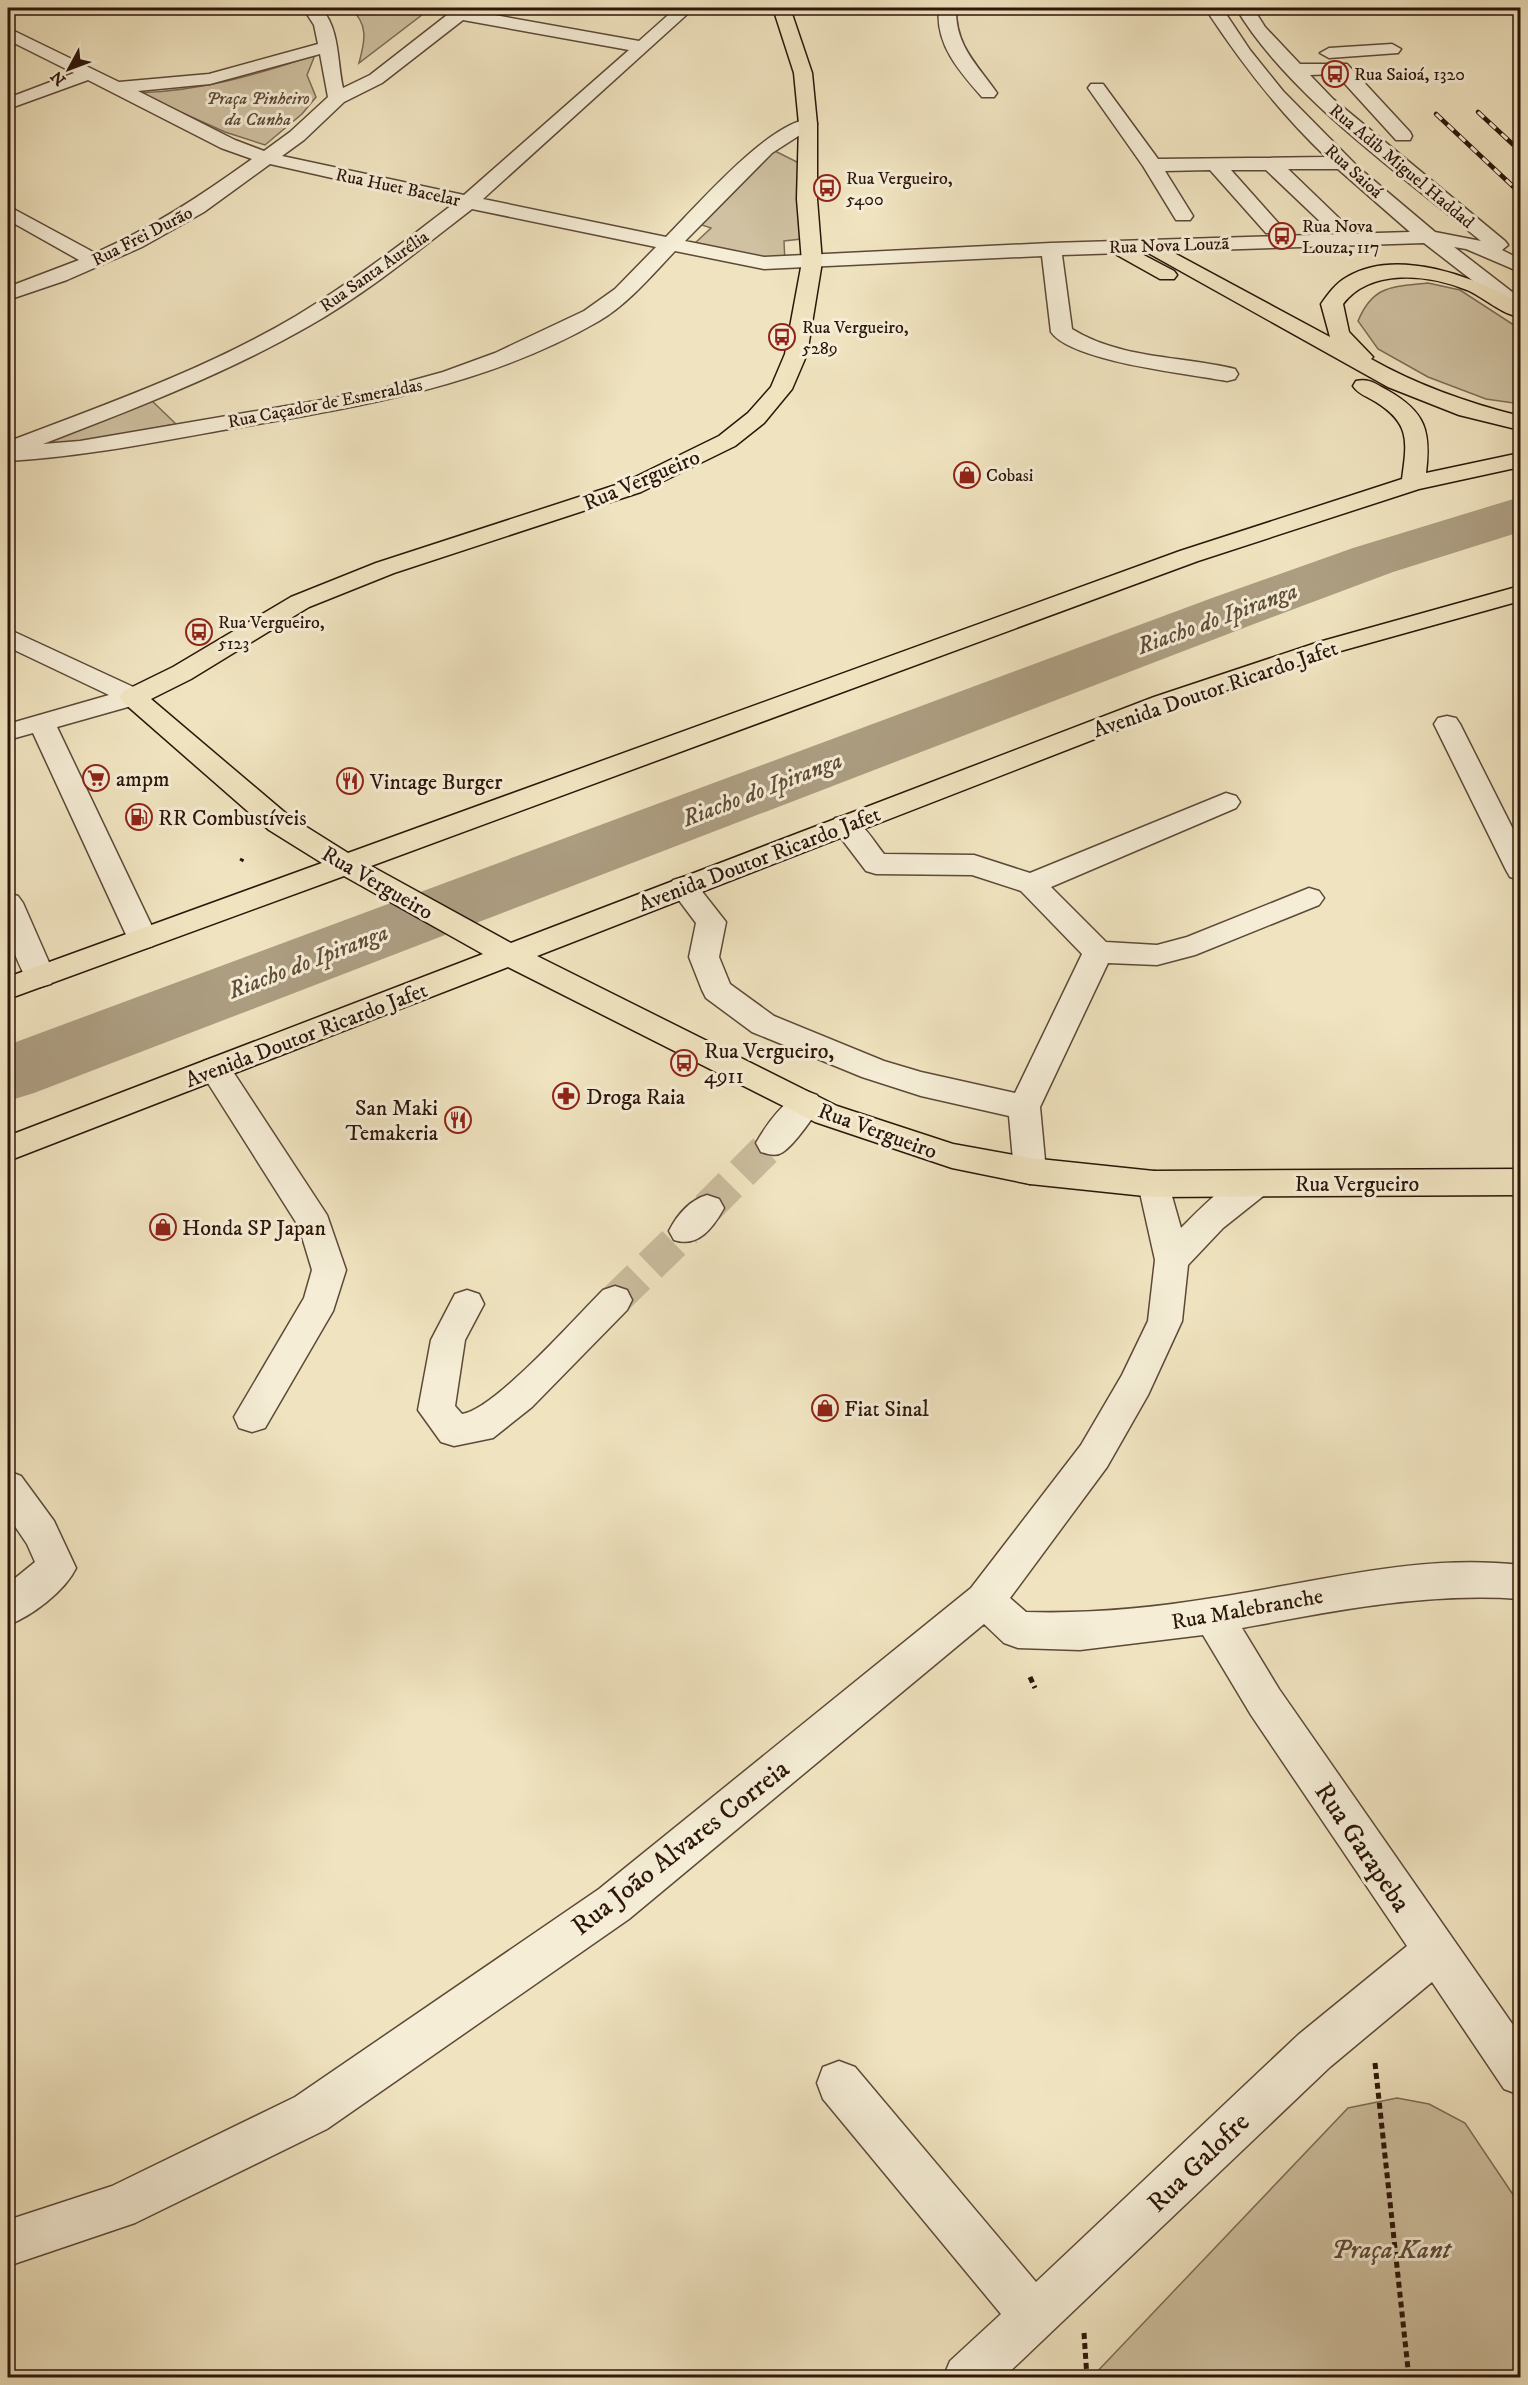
<svg xmlns="http://www.w3.org/2000/svg" width="1528" height="2385" viewBox="0 0 1528 2385" font-family="'IM FELL DW Pica',serif">
<style>
.green{fill:#cfc1a1;stroke:#7e6b56;stroke-width:1.5}
.lines{fill:none;stroke-linecap:round;stroke-linejoin:round}
.river{fill:#ad9e82;fill-rule:evenodd}
.minor-tunnel{stroke:#c9bb9c;stroke-width:33;stroke-dasharray:33 16;stroke-linecap:butt}
.minor-casing{stroke:#5d4938;stroke-width:3}
.major-casing{stroke:#2c150a;stroke-width:3}
.path-far1{stroke:#2c150a;stroke-width:3;stroke-dasharray:4 2;stroke-linecap:butt}
.path{stroke:#2c150a;stroke-width:5;stroke-dasharray:6 4;stroke-linecap:butt}
.minor{fill:#f5edd6;fill-rule:evenodd}
.major{fill:#f0e4c0;fill-rule:evenodd}
.rail-casing{stroke:#2c150a;stroke-width:4.5}
.rail{stroke:#f5edd6;stroke-width:3;stroke-dasharray:8;stroke-linecap:butt}
.labels{text-anchor:middle;stroke-width:6;stroke-linejoin:round;paint-order:stroke}
.far-poi-label{font-size:18px;fill:#2c150a;stroke:#f5edd6;text-anchor:start}
.far-park-label{font-size:18px;font-style:italic;fill:#5d4937;stroke:#f5edd6}
.far-street-label{font-size:18px;fill:#2c150a;stroke:#f5edd6}
.street-label{font-size:22px;fill:#2c150a;stroke:#f5edd6}
.poi-label{font-size:22px;fill:#2c150a;stroke:#f5edd6;text-anchor:start}
.water-label{font-size:24px;font-style:italic;fill:#604c3a;stroke:#f5edd6}
.near-street-label{font-size:27px;fill:#2c150a;stroke:#f5edd6}
.near-park-label{font-size:27px;font-style:italic;fill:#5d4937;stroke:#f5edd6}
</style>
<rect width="100%" height="100%" fill="#f0e4c0"/>
<filter id="stains"><feTurbulence type="fractalNoise" baseFrequency=".00333" numOctaves="4"/><feColorMatrix values="0 0 0 0 .2 0 0 0 0 .09 0 0 0 0 .02 0 0 0 .5 -.17"/></filter>
<radialGradient id="worn" r=".72"><stop offset=".6" stop-color="#630" stop-opacity="0"/><stop offset="1" stop-color="#630" stop-opacity=".3"/></radialGradient>
<path class="green" d="M 350,8 L 431,8 L 359,63 C 365,41 369,24 350,8 Z
M 315,55 L 307,75 L 316,97 L 302,114 L 265,145 L 225,132 L 138,93 C 201,91 256,75 315,55 Z
M 775,151 L 799,163 L 801,239 L 784,241 L 785,263 L 694,244 L 711,228 L 699,224 L 750,170 Z
M 1428,283 L 1460,290 L 1520,329 L 1520,404 L 1486,399 L 1428,377 L 1378,349 L 1358,321 C 1373,285 1392,287 1428,283 Z
M 151,400 L 176,424 L 60,446 L 29,446 Z
M 1397,2098 L 1429,2104 L 1465,2123 L 1520,2205 L 1520,2377 L 1092,2377 L 1348,2108 Z"/>
<g class="lines">
<path class="river" d="M 1520,497 L 1520,532 L 1393,572 L 1254,624 L 34,1093 L 8,1101 L 8,1045 L 1212,598 L 1353,548 Z"/>
<path class="minor-tunnel" d="M 707,1208 L 772,1143
M 615,1300 L 686,1231"/>
<defs>
<path id="minor" d="M 303,8 L 321,8 C 340,29 337,62 343,88 L 370,75 L 456,8 L 473,8 L 472,11 L 639,41 L 676,8 L 694,8 L 483,199 L 666,237 C 693,210 778,111 815,120 L 817,124 L 772,153 L 685,241 L 764,257 L 1051,243 L 1410,232 L 1338,169 L 1288,169 L 1342,221 L 1345,225 L 1342,229 L 1328,229 L 1266,170 L 1231,170 L 1280,225 L 1283,229 L 1280,233 L 1266,233 L 1210,170 L 1165,171 L 1193,216 L 1190,220 L 1176,220 L 1143,166 L 1088,88 L 1091,84 L 1103,84 L 1158,159 L 1326,157 C 1279,112 1241,63 1205,8 L 1222,8 L 1250,50 L 1283,91 L 1359,168 L 1435,232 L 1481,241 C 1403,176 1287,95 1236,8 L 1253,8 L 1265,27 L 1300,64 L 1347,64 L 1410,132 L 1412,136 L 1410,140 L 1396,140 L 1336,74 L 1310,75 L 1333,99 L 1505,241 L 1508,245 L 1502,250 L 1520,259 L 1520,272 L 1466,249 L 1454,247 L 1520,298 L 1520,314 L 1513,312 L 1424,243 L 1062,255 L 1072,329 C 1120,359 1182,356 1235,369 L 1238,374 L 1235,379 L 1227,381 C 1190,374 1072,362 1051,332 L 1042,256 L 764,269 L 675,251 C 652,275 628,304 599,321 C 483,388 352,408 223,430 C 151,443 80,457 8,461 L 8,447 L 13,447 L 12,444 L 15,439 C 110,403 208,368 296,316 C 351,283 401,244 452,205 L 270,164 L 204,212 L 142,247 L 67,280 L 8,300 L 8,287 L 79,260 L 8,220 L 8,206 L 95,253 C 152,228 202,195 252,159 L 221,148 L 88,80 L 8,109 L 8,98 L 74,73 L 8,40 L 8,28 L 119,82 L 209,74 L 318,44 L 314,25 ZM 463,20 L 629,50 L 464,195 L 282,156 L 304,140 L 344,102 L 382,83 ZM 320,54 L 328,97 L 290,132 L 264,151 L 235,140 L 138,91 L 210,84 ZM 472,209 L 656,247 L 615,289 L 584,311 L 495,353 L 443,372 L 374,391 L 80,441 L 43,444 C 134,409 225,374 309,326 C 367,293 419,250 472,209 Z
M 939,8 L 956,8 C 955,46 977,64 997,93 L 994,97 L 982,97 C 959,71 935,44 939,8 Z
M 1392,44 L 1401,49 L 1398,53 L 1329,58 L 1320,53 L 1329,48 Z
M 8,629 L 142,691 L 146,697 L 142,703 L 57,727 L 158,939 L 153,946 L 143,949 L 133,946 L 128,939 L 33,733 L 8,740 L 8,724 L 109,695 L 8,647 Z
M 1447,716 L 1456,718 L 1460,724 L 1520,843 L 1520,880 L 1510,877 L 1506,870 L 1434,724 L 1438,718 Z
M 1226,793 L 1236,796 L 1240,802 L 1236,808 L 1051,887 L 1106,942 L 1157,945 L 1187,937 L 1309,888 L 1319,891 L 1324,898 L 1319,905 L 1195,955 L 1157,965 L 1108,963 L 1040,1107 L 1046,1171 L 1042,1180 L 1030,1184 L 1018,1180 L 1014,1171 L 1009,1116 L 921,1096 L 862,1077 L 752,1032 L 706,998 L 702,990 L 689,957 L 696,923 L 669,887 L 673,880 L 683,877 L 693,880 L 726,922 L 719,957 L 730,984 L 774,1016 L 884,1061 L 921,1072 L 1015,1093 L 1082,954 L 1021,891 L 972,875 L 876,874 L 866,871 L 831,825 L 835,818 C 859,812 870,837 884,854 L 974,855 L 1030,873 Z
M 8,893 L 18,896 L 23,903 L 55,976 L 51,984 L 40,987 L 29,984 C 12,953 4,928 8,893 Z
M 215,1057 L 226,1061 L 327,1215 L 346,1270 L 333,1311 L 265,1428 L 252,1432 L 239,1428 L 234,1417 L 304,1298 L 312,1270 L 299,1227 L 199,1069 L 204,1061 Z
M 806,1091 L 817,1095 L 822,1103 C 815,1115 795,1144 783,1152 C 776,1157 768,1154 761,1152 L 756,1143 C 766,1125 786,1097 806,1091 Z
M 1154,1171 L 1166,1175 L 1181,1228 C 1196,1213 1232,1175 1253,1172 C 1257,1171 1262,1174 1267,1175 L 1271,1184 L 1267,1193 L 1223,1228 L 1188,1265 L 1182,1321 L 1148,1395 L 1107,1467 L 1010,1598 L 1026,1612 C 1089,1614 1151,1608 1213,1598 C 1313,1583 1418,1553 1520,1565 L 1520,1599 C 1427,1592 1333,1611 1242,1628 L 1279,1689 L 1520,2035 L 1520,2095 L 1504,2089 L 1432,1982 L 1330,2067 L 1003,2378 L 943,2378 L 950,2361 L 1001,2314 L 823,2099 L 817,2083 L 823,2067 L 839,2061 L 855,2067 L 1036,2282 L 1298,2035 L 1407,1946 L 1251,1715 L 1203,1635 L 1080,1650 L 1018,1648 L 1004,1643 L 984,1624 L 629,1919 L 327,2129 L 135,2223 L 8,2266 L 8,2220 L 112,2186 L 295,2097 L 599,1889 L 971,1588 L 1081,1445 L 1122,1375 L 1148,1321 L 1155,1260 L 1138,1184 L 1142,1175 Z
M 707,1195 L 719,1199 L 724,1208 C 713,1228 698,1248 674,1240 L 669,1231 C 677,1215 690,1200 707,1195 Z
M 615,1286 L 627,1290 L 632,1300 L 627,1310 L 532,1407 L 493,1438 L 454,1446 L 441,1442 L 418,1410 L 431,1340 L 455,1294 L 467,1290 L 479,1294 L 484,1304 L 465,1340 L 455,1406 L 462,1414 C 494,1410 576,1317 603,1290 Z
M 8,1471 L 21,1476 L 54,1521 L 76,1568 C 65,1591 32,1616 8,1625 L 8,1584 L 35,1562 L 27,1544 L 8,1516 Z"/>
<path id="major" d="M 773,8 L 790,8 L 812,73 L 817,124 L 817,199 L 822,262 L 807,354 L 792,389 L 764,423 L 735,446 L 641,492 L 394,573 L 309,607 L 191,679 L 151,699 L 289,816 L 348,853 L 1180,551 L 1402,479 C 1407,442 1411,424 1376,402 C 1368,397 1358,394 1353,386 L 1356,381 C 1369,378 1376,384 1387,390 C 1426,412 1431,431 1426,473 L 1520,453 L 1520,467 L 1419,489 L 1198,561 L 371,866 L 511,943 L 1154,697 L 1319,642 L 1520,586 L 1520,601 L 1337,652 L 1172,709 L 537,956 L 837,1106 L 953,1144 L 1030,1158 L 1154,1171 L 1520,1169 L 1520,1195 L 1154,1197 L 1030,1184 L 952,1168 L 815,1122 L 508,967 L 8,1161 L 8,1136 L 483,954 L 344,876 L 8,999 L 8,977 L 322,863 L 269,830 L 124,703 L 120,697 L 124,691 L 173,667 L 291,597 L 376,563 L 625,482 L 719,436 L 748,413 L 771,387 L 785,354 L 802,262 L 797,199 L 799,124 L 794,73 Z
M 1150,240 L 1330,337 L 1321,304 C 1328,294 1336,283 1347,277 C 1397,247 1475,277 1520,303 L 1520,317 C 1501,314 1485,298 1467,290 C 1428,274 1370,268 1343,304 L 1349,332 L 1373,357 L 1371,359 C 1419,386 1468,403 1520,416 L 1520,430 L 1459,415 L 1388,387 L 1143,250 L 1140,246 L 1143,242 Z
M 1117,241 L 1174,271 L 1177,275 L 1174,279 L 1160,279 L 1110,251 L 1107,247 L 1110,243 Z"/>
</defs>
<use href="#minor" class="minor-casing"/>
<use href="#major" class="major-casing"/>
<path class="path-far1" d="M 240,859 L 244,861"/>
<path class="path" d="M 1030,1677 L 1035,1688
M 1375,2063 L 1409,2378
M 1084,2333 L 1087,2378"/>
<use href="#minor" class="minor"/>
<use href="#major" class="major"/>
<defs>
<path id="rail" d="M 1478,112 L 1520,151
M 1436,114 L 1520,193"/>
</defs>
<use href="#rail" class="rail-casing"/>
<use href="#rail" class="rail"/>
</g>
<defs>
<symbol id="bus-ring" viewBox="-11 -11 22 22"><circle r="9.5" fill="#f5edd6" stroke="#8f2418" stroke-width="1.5"/><path d="M-5-6H5V4H4V6H2V4H-2V6H-4V4H-5ZM-3.5-4V0h7V-4ZM-3.5 1.2v1.5H-2V1.2ZM2 1.2v1.5H3.5V1.2Z" fill="#8f2418"/></symbol>
<symbol id="shop-ring" viewBox="-11 -11 22 22"><circle r="9.5" fill="#f5edd6" stroke="#8f2418" stroke-width="1.5"/><path d="M-5-2.5h2.3a2.7 3.5 0 0 1 5.4 0H5L5.5 6h-11ZM-1.5-2.5h3a1.5 2.3 0 0 0-3 0Z" fill="#8f2418"/></symbol>
<symbol id="supermarket-ring" viewBox="-11 -11 22 22"><circle r="9.5" fill="#f5edd6" stroke="#8f2418" stroke-width="1.5"/><path d="M-6-5.5h2.5l.6 2H6L4.5 2H-2.5L-4.4-4H-6ZM-1.5 3.2a1.3 1.3 0 1 0 .1 0ZM3 3.2a1.3 1.3 0 1 0 .1 0Z" fill="#8f2418"/></symbol>
<symbol id="restaurant-ring" viewBox="-11 -11 22 22"><circle r="9.5" fill="#f5edd6" stroke="#8f2418" stroke-width="1.5"/><path d="M-5-6h1v4h1v-4h1v4h1v-4h1v5L-1.5 .5V6h-2V.5L-5-1ZM5-6V6H3V1.5H1.5Q1.5-4 5-6Z" fill="#8f2418"/></symbol>
<symbol id="fuel-ring" viewBox="-11 -11 22 22"><circle r="9.5" fill="#f5edd6" stroke="#8f2418" stroke-width="1.5"/><path d="M-5.5-6h7V0h2V4h1.3V-2.5L3-4.5l.8-.8L6-3V5H2.5V1h-1V6h-7ZM-4.2-4.7v3.2H.2V-4.7Z" fill="#8f2418"/></symbol>
<symbol id="pharmacy-ring" viewBox="-11 -11 22 22"><circle r="9.5" fill="#f5edd6" stroke="#8f2418" stroke-width="1.5"/><path d="M-2-6h4v4h4v4h-4v4h-4v-4h-4v-4h4Z" fill="#8f2418"/></symbol>
</defs>
<g fill-rule="evenodd">
<use href="#bus-ring" x="1320" y="59" width="30" height="30"/>
<use href="#bus-ring" x="812" y="173" width="30" height="30"/>
<use href="#bus-ring" x="1267" y="221" width="30" height="30"/>
<use href="#bus-ring" x="767" y="322" width="30" height="30"/>
<use href="#shop-ring" x="952" y="460" width="30" height="30"/>
<use href="#bus-ring" x="184" y="617" width="30" height="30"/>
<use href="#supermarket-ring" x="81" y="763" width="30" height="30"/>
<use href="#restaurant-ring" x="335" y="766" width="30" height="30"/>
<use href="#fuel-ring" x="124" y="802" width="30" height="30"/>
<use href="#bus-ring" x="669" y="1048" width="30" height="30"/>
<use href="#pharmacy-ring" x="551" y="1081" width="30" height="30"/>
<use href="#restaurant-ring" x="443" y="1105" width="30" height="30"/>
<use href="#shop-ring" x="148" y="1212" width="30" height="30"/>
<use href="#shop-ring" x="810" y="1393" width="30" height="30"/>
</g>
<g class="labels">
<g class="far-poi-label">
<text x="1354" y="80">Rua Saioá, 1320</text>
<text x="846" y="184">Rua Vergueiro,<tspan x="846" dy="21">5400</tspan></text>
<text x="1302" y="232">Rua Nova<tspan x="1302" dy="21">Louza, 117</tspan></text>
<text x="802" y="333">Rua Vergueiro,<tspan x="802" dy="21">5289</tspan></text>
<text x="986" y="481">Cobasi</text>
<text x="218" y="628">Rua Vergueiro,<tspan x="218" dy="21">5123</tspan></text>
</g>
<g class="far-park-label">
<text x="258" y="104">Praça Pinheiro<tspan x="258" dy="21">da Cunha</tspan></text>
</g>
<g class="far-street-label">
<text transform="translate(1402 166) rotate(40)" y="6">Rua Adib Miguel Haddad</text>
<text transform="translate(1354 171) rotate(42)" y="6">Rua Saioá</text>
<text transform="translate(398 187) rotate(12)" y="6">Rua Huet Bacelar</text>
<text transform="translate(142 236) rotate(-27)" y="6">Rua Frei Durão</text>
<text transform="translate(1169 245) rotate(-2)" y="6">Rua Nova Louzã</text>
<text transform="translate(374 271) rotate(-35)" y="6">Rua Santa Aurélia</text>
<text transform="translate(325 403) rotate(-11)" y="6">Rua Caçador de Esmeraldas</text>
</g>
<g class="street-label">
<text transform="translate(641 479) rotate(-23)" y="8">Rua Vergueiro</text>
<text transform="translate(1215 688) rotate(-19)" y="8">Avenida Doutor Ricardo Jafet</text>
<text transform="translate(759 858) rotate(-21)" y="8">Avenida Doutor Ricardo Jafet</text>
<text transform="translate(378 882) rotate(30)" y="8">Rua Vergueiro</text>
<text transform="translate(306 1034) rotate(-21)" y="8">Avenida Doutor Ricardo Jafet</text>
<text transform="translate(878 1130) rotate(20)" y="8">Rua Vergueiro</text>
<text x="1357" y="1191">Rua Vergueiro</text>
<text transform="translate(1247 1608) rotate(-10)" y="8">Rua Malebranche</text>
</g>
<g class="poi-label">
<text x="116" y="786">ampm</text>
<text x="370" y="789">Vintage Burger</text>
<text x="158" y="825">RR Combustíveis</text>
<text x="704" y="1058">Rua Vergueiro,<tspan x="704" dy="25">4911</tspan></text>
<text x="586" y="1104">Droga Raia</text>
<text x="438" y="1115" text-anchor="end">San Maki<tspan x="438" dy="25">Temakeria</tspan></text>
<text x="182" y="1235">Honda SP Japan</text>
<text x="844" y="1416">Fiat Sinal</text>
</g>
<g class="water-label">
<text transform="translate(1217 618) rotate(-20)" y="8">Riacho do Ipiranga</text>
<text transform="translate(762 789) rotate(-21)" y="8">Riacho do Ipiranga</text>
<text transform="translate(308 961) rotate(-21)" y="8">Riacho do Ipiranga</text>
</g>
<g class="near-street-label">
<text transform="translate(680 1847) rotate(-38)" y="9">Rua João Alvares Correia</text>
<text transform="translate(1363 1847) rotate(56)" y="9">Rua Garapeba</text>
<text transform="translate(1198 2162) rotate(-44)" y="9">Rua Galofre</text>
</g>
<g class="near-park-label">
<text x="1391" y="2258">Praça Kant</text>
</g>
</g>
<rect width="1528" height="2385" fill="none" stroke="#f0e4c0" stroke-width="30"/>
<rect x="9" y="9" width="1510" height="2367" fill="none" stroke="#2c150a" stroke-width="3"/>
<rect x="15" y="15" width="1498" height="2355" fill="none" stroke="#2c150a" stroke-width="1.5"/>
<g transform="translate(69 69) rotate(229)" stroke="#f5edd6" stroke-width="4.5" paint-order="stroke">
<path d="M0-4.5L10 22L0 15L-10 22Z" fill="#2c150a"/>
<text y="-9" font-size="16" font-weight="bold" text-anchor="middle" fill="#2c150a">N</text>
</g>
<rect width="100%" height="100%" filter="url(#stains)"/>
<rect width="100%" height="100%" fill="url(#worn)"/>
</svg>
